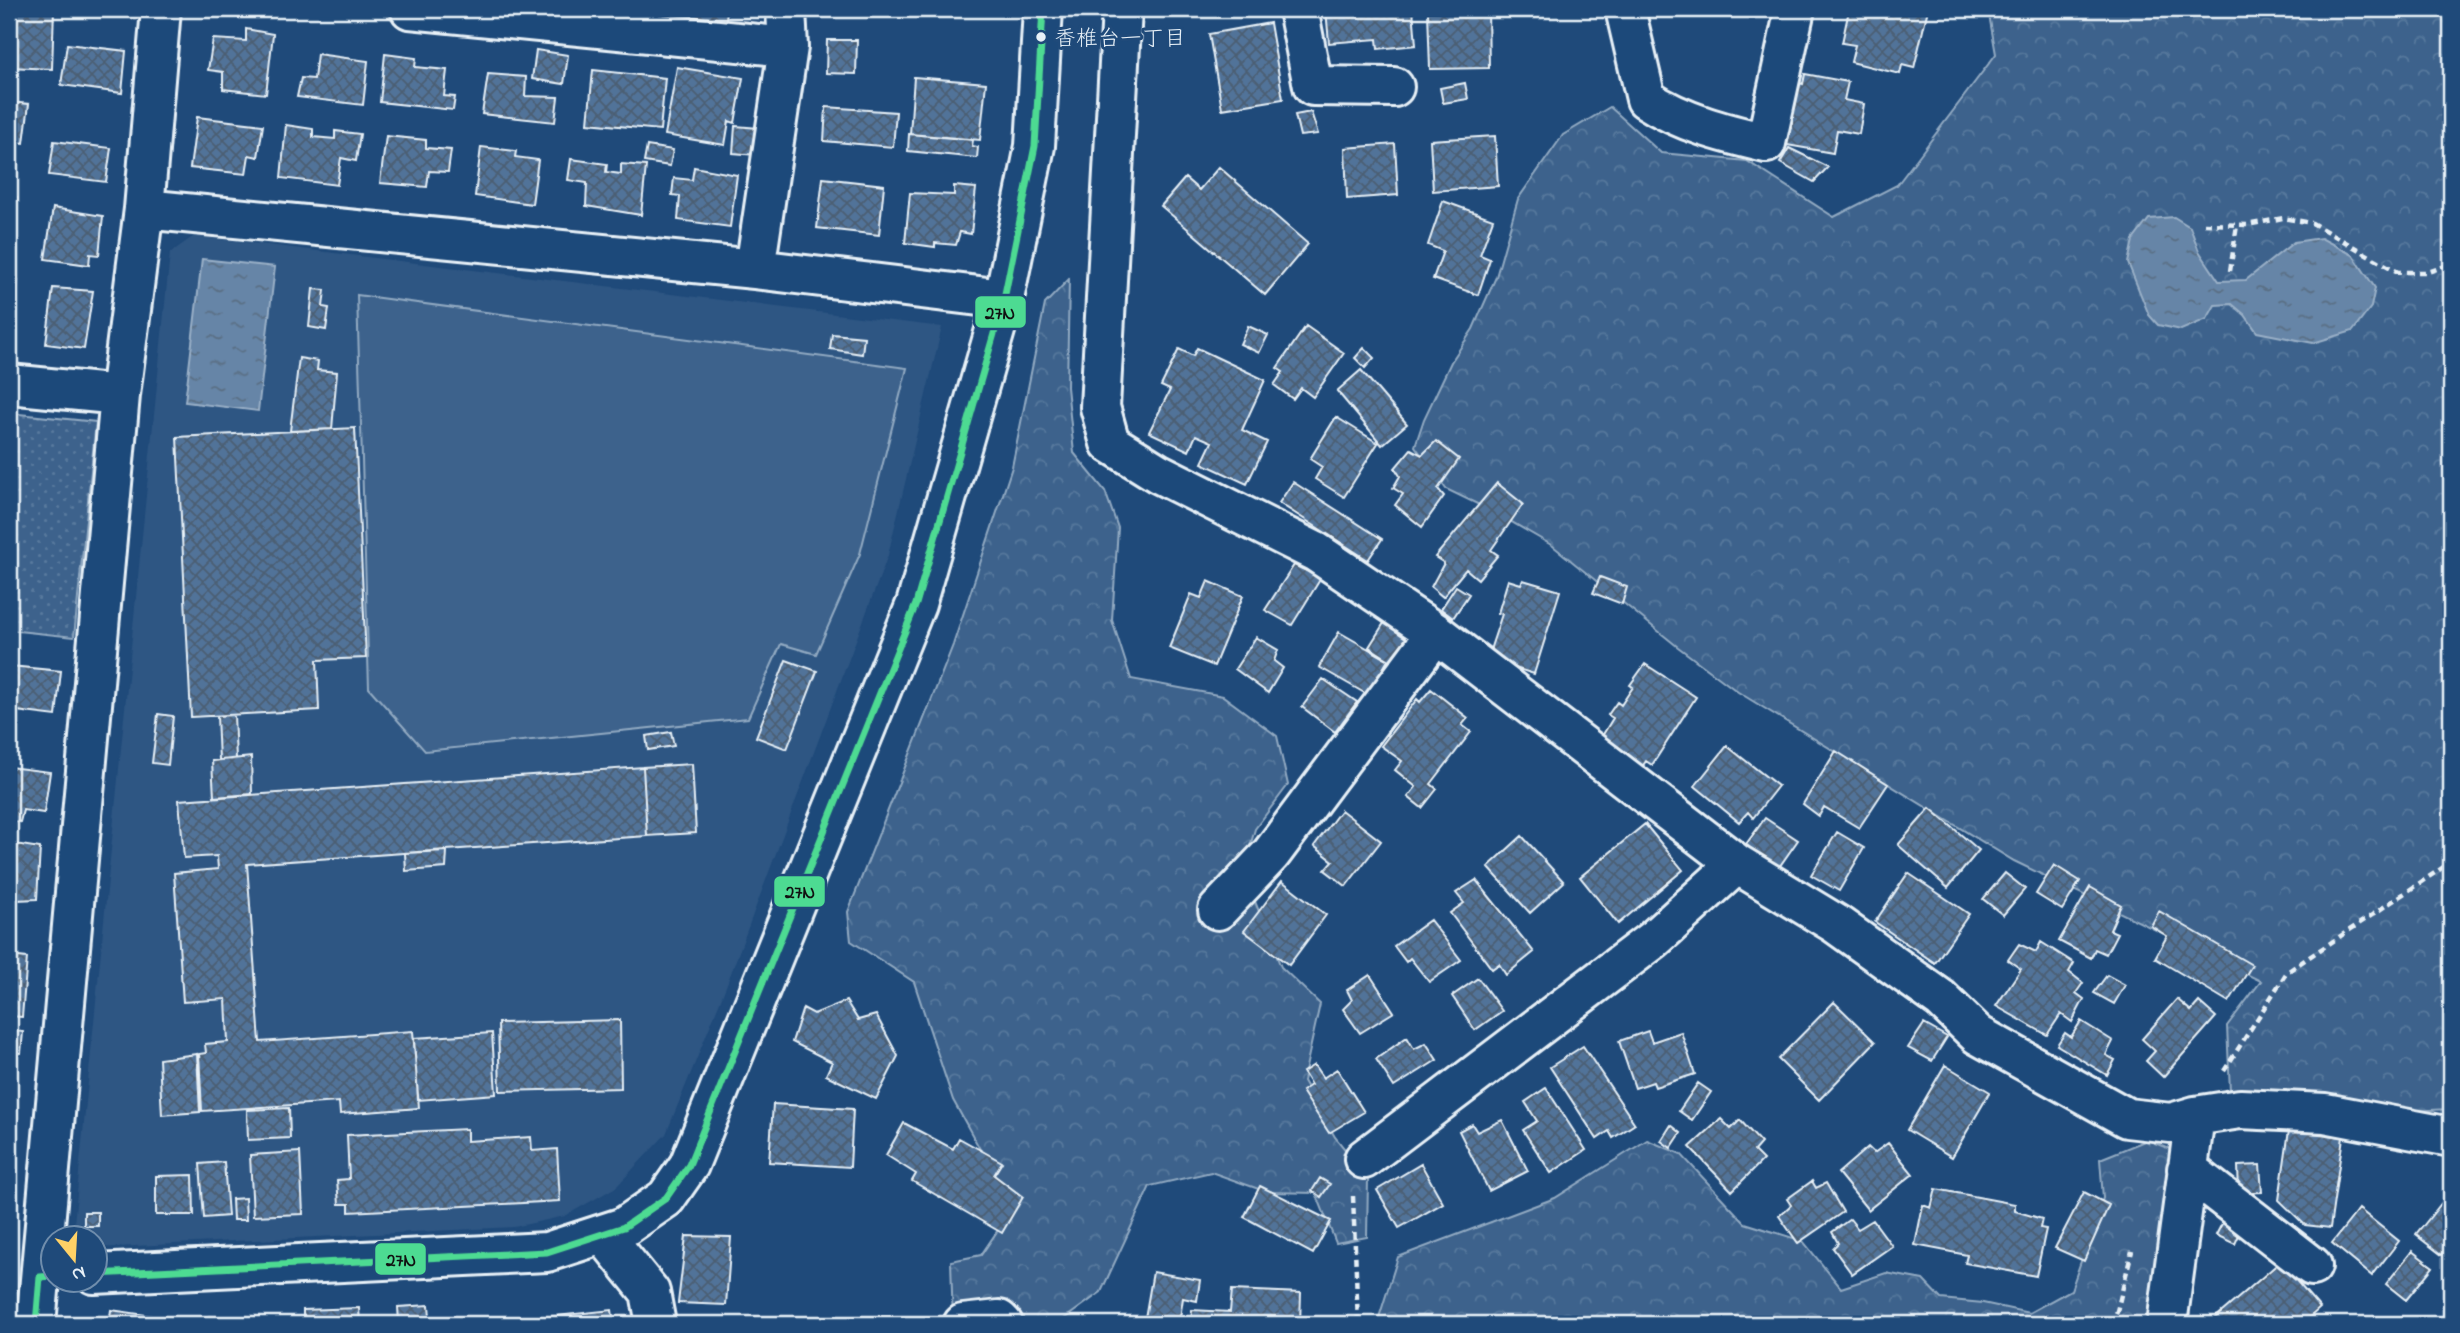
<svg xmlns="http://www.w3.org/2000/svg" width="2460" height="1333" viewBox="0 0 2460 1333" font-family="'Indie Flower','Klee One',sans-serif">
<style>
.built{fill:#2e5683}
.green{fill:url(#green-dots);stroke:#92aac2;stroke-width:2}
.forest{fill:url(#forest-crowns);stroke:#92aac2;stroke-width:2}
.pitch{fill:#3c628c;stroke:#92aac2;stroke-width:2}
.water{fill:url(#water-ripples);stroke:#9ab0c7;stroke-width:2}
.building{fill:url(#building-cross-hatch);stroke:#e8f1f8;stroke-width:2}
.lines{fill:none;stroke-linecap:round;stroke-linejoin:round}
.minor-casing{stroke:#e8f1f8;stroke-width:44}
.path{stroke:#e8f1f8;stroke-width:4.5;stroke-dasharray:7 5;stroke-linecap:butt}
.minor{stroke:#1f4a7a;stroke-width:38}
.bus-1-casing{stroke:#1f4a7a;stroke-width:12}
.bus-1{stroke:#4ddb92;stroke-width:7}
.bus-dot{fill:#e8f1f8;stroke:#1f4a7a;stroke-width:2.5}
.labels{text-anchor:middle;stroke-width:6;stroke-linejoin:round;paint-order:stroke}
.bus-label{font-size:22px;fill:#e8f1f8;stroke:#1f4a7a;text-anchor:start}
.line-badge{stroke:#1f4a7a;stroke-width:2.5}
.pale-badge-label{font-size:19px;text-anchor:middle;font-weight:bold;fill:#111}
</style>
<defs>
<pattern id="green-dots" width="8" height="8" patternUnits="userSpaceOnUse" patternTransform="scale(1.75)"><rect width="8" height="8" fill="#3c628c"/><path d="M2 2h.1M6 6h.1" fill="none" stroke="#58799d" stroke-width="1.8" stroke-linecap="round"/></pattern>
<pattern id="forest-crowns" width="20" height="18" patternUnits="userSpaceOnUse" patternTransform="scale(1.75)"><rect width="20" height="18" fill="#3c628c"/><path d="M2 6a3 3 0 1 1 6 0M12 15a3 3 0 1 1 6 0" fill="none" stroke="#58799d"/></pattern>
<pattern id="water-ripples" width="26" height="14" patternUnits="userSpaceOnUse" patternTransform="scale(1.75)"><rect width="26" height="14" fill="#6685a7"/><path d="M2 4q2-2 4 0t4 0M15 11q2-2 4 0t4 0" fill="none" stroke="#596d82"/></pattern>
<pattern id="building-cross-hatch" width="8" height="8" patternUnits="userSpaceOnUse" patternTransform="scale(1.75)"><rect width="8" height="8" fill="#517399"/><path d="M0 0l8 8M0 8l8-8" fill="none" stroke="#4c5e72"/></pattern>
</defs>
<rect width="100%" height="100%" fill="#1f4a7a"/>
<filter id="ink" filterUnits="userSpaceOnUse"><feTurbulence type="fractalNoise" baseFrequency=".0143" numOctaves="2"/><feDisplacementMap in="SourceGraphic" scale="14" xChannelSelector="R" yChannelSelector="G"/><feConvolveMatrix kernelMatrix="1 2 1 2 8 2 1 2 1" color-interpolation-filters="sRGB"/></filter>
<g filter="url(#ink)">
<path class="built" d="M 194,236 L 942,327 L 888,555 L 725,989 L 666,1134 L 616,1187 L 565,1216 L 514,1227 L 95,1248 L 94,1238 L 84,1238 L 74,1224 L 170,253 Z"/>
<path class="green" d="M 9,413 L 96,422 L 74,637 L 9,630 Z"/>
<path class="forest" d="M 1988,9 L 2451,9 L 2451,1109 L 2367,1113 L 2230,1091 L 2227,1026 L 2261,981 L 2014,861 L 1738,692 L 1678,647 L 1553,546 L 1496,513 L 1446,489 L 1415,446 L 1424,419 L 1451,362 L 1473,329 L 1496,277 L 1518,199 L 1563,135 L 1610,107 L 1661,153 L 1747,161 L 1834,217 L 1897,185 L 1996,54 Z
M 1069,279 L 1067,387 L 1074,453 L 1105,491 L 1118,528 L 1112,620 L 1131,679 L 1223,696 L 1277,736 L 1288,785 L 1255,829 L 1243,871 L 1281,967 L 1320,1004 L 1303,1081 L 1335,1137 L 1368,1178 L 1367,1237 L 1336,1243 L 1316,1193 L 1267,1192 L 1211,1172 L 1150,1186 L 1101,1292 L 1057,1324 L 953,1324 L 951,1261 L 981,1255 L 1002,1224 L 986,1160 L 953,1100 L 914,982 L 851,941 L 848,912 L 953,645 L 1012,467 L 1045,304 Z
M 1647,1140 L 1681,1154 L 1745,1223 L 1803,1241 L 1841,1288 L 1886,1273 L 1923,1280 L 1941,1299 L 1983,1303 L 2029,1313 L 2071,1290 L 2103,1198 L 2100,1159 L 2147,1140 L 2170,1149 L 2148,1324 L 1377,1324 L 1398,1257 L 1555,1198 Z"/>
<path class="pitch" d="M 357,295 L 907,368 L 860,554 L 816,654 L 781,644 L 748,718 L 425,751 L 369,688 Z"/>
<path class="water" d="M 2174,217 L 2190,227 L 2199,251 L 2219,281 L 2246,280 L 2294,242 L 2321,238 L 2353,255 L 2375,288 L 2371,307 L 2353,331 L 2313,343 L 2257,332 L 2245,315 L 2232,304 L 2215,305 L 2207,319 L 2181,330 L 2158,325 L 2149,315 L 2128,263 L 2133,240 L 2149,219 Z
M 202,259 L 275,267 L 258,411 L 185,402 Z"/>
<path class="building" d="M 9,9 L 54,9 L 52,69 L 9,67 Z
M 692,9 L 727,9 L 725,32 L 691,29 Z
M 1326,9 L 1413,9 L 1416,45 L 1378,49 L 1377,39 L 1329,43 Z
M 1856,9 L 1899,11 L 1900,9 L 1928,9 L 1914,68 L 1902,65 L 1900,74 L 1851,62 L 1855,45 L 1842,43 L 1849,10 L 1856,12 Z
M 1488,10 L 1489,68 L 1430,69 L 1428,12 Z
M 1270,23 L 1283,99 L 1222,109 L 1209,34 Z
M 246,29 L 273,34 L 266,94 L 223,89 L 223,72 L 208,70 L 213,39 L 246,41 Z
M 827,40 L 857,40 L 856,74 L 826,73 Z
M 67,44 L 126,51 L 122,93 L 61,85 Z
M 536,50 L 568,55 L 564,84 L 532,79 Z
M 317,54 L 368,61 L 363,105 L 297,97 L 301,78 L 314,79 Z
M 385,54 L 416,58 L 415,67 L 447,70 L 444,96 L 455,97 L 453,110 L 380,102 Z
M 677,67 L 743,78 L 735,123 L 729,121 L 725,145 L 665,135 Z
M 593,70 L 665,78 L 660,130 L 588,123 Z
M 488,74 L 526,77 L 525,96 L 558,97 L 555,122 L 482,114 Z
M 1805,74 L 1848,82 L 1844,100 L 1864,104 L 1859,134 L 1837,130 L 1833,153 L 1787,145 L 1799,83 L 1803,84 Z
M 914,77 L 986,83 L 980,140 L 910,134 Z
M 1465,83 L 1468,99 L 1443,103 L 1440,88 Z
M 9,102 L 29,104 L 24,143 L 9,141 Z
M 826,107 L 896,112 L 893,147 L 824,141 Z
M 1311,112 L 1318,134 L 1300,136 L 1295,115 Z
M 197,117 L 263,125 L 258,157 L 249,155 L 246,174 L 190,168 Z
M 286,125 L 313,129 L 313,137 L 335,139 L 335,131 L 360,134 L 356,161 L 341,158 L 337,185 L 281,178 Z
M 735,126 L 771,129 L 769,156 L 733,153 Z
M 909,134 L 973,140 L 972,146 L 978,147 L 977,158 L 908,151 Z
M 386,136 L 426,140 L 426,148 L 451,150 L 448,172 L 429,171 L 427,187 L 380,183 Z
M 1495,136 L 1498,186 L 1433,191 L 1430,140 Z
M 54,141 L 111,148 L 106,182 L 49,175 Z
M 1395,144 L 1398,195 L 1347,199 L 1345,148 Z
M 647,146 L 673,150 L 670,166 L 644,162 Z
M 481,147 L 516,151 L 515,157 L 538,160 L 532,204 L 475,196 Z
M 1789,148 L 1828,167 L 1814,182 L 1780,163 Z
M 571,159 L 607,164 L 606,172 L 621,174 L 621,164 L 646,166 L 641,215 L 586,206 L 587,183 L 568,180 Z
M 694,167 L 737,175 L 730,227 L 678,220 L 680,196 L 672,195 L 674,178 L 692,180 Z
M 1219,167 L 1308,244 L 1265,295 L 1161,206 L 1185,178 L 1199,190 Z
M 823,178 L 884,185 L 879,235 L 817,228 Z
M 954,186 L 976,188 L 971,234 L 960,232 L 956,245 L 935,243 L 935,247 L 905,243 L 910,193 L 954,195 Z
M 9,196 L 17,197 L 11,243 L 9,243 Z
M 1443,201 L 1493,219 L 1480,255 L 1490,259 L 1478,295 L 1433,279 L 1443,251 L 1428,245 Z
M 53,208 L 103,216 L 99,255 L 90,254 L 89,265 L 45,259 Z
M 9,279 L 18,280 L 13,326 L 9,326 Z
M 53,288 L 93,291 L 84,349 L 46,344 Z
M 313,289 L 325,290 L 323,307 L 329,308 L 326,330 L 309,327 Z
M 1248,326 L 1268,335 L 1259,353 L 1240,344 Z
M 1306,326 L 1344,353 L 1313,397 L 1301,388 L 1293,399 L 1274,385 L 1283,372 L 1277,368 Z
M 832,334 L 864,337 L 862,354 L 830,349 Z
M 1197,348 L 1265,380 L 1242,430 L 1267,442 L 1247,484 L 1202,463 L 1212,442 L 1196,435 L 1189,451 L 1149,432 L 1170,390 L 1161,386 L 1179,349 L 1193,356 Z
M 1364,348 L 1374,358 L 1365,368 L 1355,358 Z
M 299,358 L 318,361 L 317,370 L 337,372 L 332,429 L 290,431 Z
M 1361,370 L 1407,424 L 1382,445 L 1337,391 Z
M 1336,417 L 1378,443 L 1344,497 L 1315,479 L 1322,467 L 1310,459 Z
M 355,428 L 366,658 L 317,660 L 319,710 L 191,717 L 177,437 Z
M 1436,441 L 1459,459 L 1438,489 L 1444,496 L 1422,527 L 1395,505 L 1403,494 L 1393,488 L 1400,476 L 1395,468 L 1411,449 L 1422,455 Z
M 1293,482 L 1382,539 L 1368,560 L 1279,503 Z
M 1497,483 L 1523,504 L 1491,550 L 1498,555 L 1478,579 L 1466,569 L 1443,597 L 1431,587 L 1444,563 L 1435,557 Z
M 1294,565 L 1321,578 L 1292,625 L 1265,610 Z
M 1600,577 L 1627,587 L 1622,604 L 1593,593 Z
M 1508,580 L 1521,584 L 1523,580 L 1560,591 L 1534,674 L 1487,659 L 1502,614 L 1498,613 Z
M 1208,581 L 1243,596 L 1214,666 L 1169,648 L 1191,594 L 1201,598 Z
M 1456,586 L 1469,594 L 1453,618 L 1441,609 Z
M 1384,623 L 1408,637 L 1393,662 L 1369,647 Z
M 1339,632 L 1388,660 L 1368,695 L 1319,667 Z
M 1256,637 L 1278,650 L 1274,661 L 1283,668 L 1268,693 L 1235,669 Z
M 786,660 L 817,671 L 787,749 L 756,737 Z
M 1645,664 L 1696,697 L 1652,765 L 1646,761 L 1639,771 L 1599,741 L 1613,718 L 1608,715 L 1617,702 L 1621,705 L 1633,687 L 1630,685 Z
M 10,666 L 61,671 L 56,716 L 9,710 Z
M 1323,679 L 1357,702 L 1335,732 L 1302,707 Z
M 1431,689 L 1468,718 L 1462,725 L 1471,732 L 1431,784 L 1437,789 L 1422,808 L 1408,797 L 1416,787 L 1395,770 L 1402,761 L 1381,746 L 1417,699 L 1420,702 Z
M 158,714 L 173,716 L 168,765 L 152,763 Z
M 234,715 L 236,759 L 219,760 L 217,716 Z
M 671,732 L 674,746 L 648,750 L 646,736 Z
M 1727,746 L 1778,786 L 1753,818 L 1748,812 L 1739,822 L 1695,786 Z
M 1836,751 L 1888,784 L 1859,828 L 1824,807 L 1819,816 L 1803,804 Z
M 251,757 L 252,794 L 214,797 L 212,761 Z
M 692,764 L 696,833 L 647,836 L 643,767 Z
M 9,767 L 50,772 L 44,813 L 23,810 L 20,822 L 9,821 Z
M 643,767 L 647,836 L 247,864 L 260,1042 L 413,1031 L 419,1108 L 340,1114 L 339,1102 L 202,1111 L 199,1054 L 206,1053 L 205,1044 L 228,1042 L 226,999 L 183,1002 L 174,873 L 218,869 L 217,856 L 184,858 L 179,800 Z
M 1930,808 L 1979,850 L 1948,888 L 1898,845 Z
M 1341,810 L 1381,841 L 1346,886 L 1325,870 L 1333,861 L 1314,846 Z
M 1765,818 L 1798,840 L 1777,870 L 1744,847 Z
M 1645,824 L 1683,870 L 1618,924 L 1580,877 Z
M 1837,832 L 1864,848 L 1839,891 L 1811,875 Z
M 1522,836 L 1564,882 L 1530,913 L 1488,867 Z
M 9,843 L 40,848 L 37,899 L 16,900 L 14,915 L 9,914 Z
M 447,851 L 446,868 L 406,871 L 405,853 Z
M 2054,865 L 2080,881 L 2062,910 L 2036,894 Z
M 1908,873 L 1969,914 L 1935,963 L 1875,922 Z
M 2005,873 L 2025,889 L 2003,915 L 1983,899 Z
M 1476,880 L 1534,952 L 1506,975 L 1499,964 L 1492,969 L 1450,913 L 1464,903 L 1456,893 Z
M 1282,881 L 1326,915 L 1289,965 L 1244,931 Z
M 2090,887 L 2121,905 L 2110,930 L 2117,933 L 2106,954 L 2095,949 L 2091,958 L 2059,941 Z
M 2159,911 L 2252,965 L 2229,1002 L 2155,958 L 2167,936 L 2151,926 Z
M 1430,920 L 1461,960 L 1429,982 L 1410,958 L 1406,962 L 1394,946 Z
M 2041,942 L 2074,963 L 2069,972 L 2083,983 L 2076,993 L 2084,999 L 2072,1022 L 2061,1014 L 2047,1035 L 1996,1006 L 2021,969 L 2008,960 L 2019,944 L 2036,952 Z
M 9,956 L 27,958 L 22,1017 L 9,1016 Z
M 1370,975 L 1394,1012 L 1360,1033 L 1343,1009 L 1352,1000 L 1347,990 Z
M 2107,975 L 2125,985 L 2114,1004 L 2094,993 Z
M 1478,978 L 1502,1011 L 1475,1030 L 1452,996 Z
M 2177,999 L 2191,1011 L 2199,1002 L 2216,1017 L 2163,1077 L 2146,1061 L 2155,1051 L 2142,1039 Z
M 846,1001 L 858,1020 L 876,1015 L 898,1056 L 876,1099 L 826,1075 L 832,1062 L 792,1042 L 803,1008 L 814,1014 Z
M 1834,1002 L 1875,1042 L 1819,1100 L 1778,1059 Z
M 620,1020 L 621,1088 L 500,1091 L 498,1023 Z
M 2081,1021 L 2113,1041 L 2106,1055 L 2115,1060 L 2107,1075 L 2057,1045 L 2065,1033 L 2071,1037 Z
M 1924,1024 L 1947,1037 L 1932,1061 L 1908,1048 Z
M 9,1030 L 23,1032 L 21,1053 L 9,1052 Z
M 1648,1031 L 1652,1042 L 1681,1032 L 1695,1074 L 1655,1087 L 1653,1082 L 1635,1088 L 1619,1041 Z
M 492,1033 L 496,1094 L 418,1100 L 414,1038 Z
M 1407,1037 L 1414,1049 L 1426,1043 L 1437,1060 L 1394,1087 L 1376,1059 Z
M 1583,1046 L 1635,1124 L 1613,1138 L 1609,1131 L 1597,1139 L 1550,1067 Z
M 197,1054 L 200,1112 L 162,1115 L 159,1059 Z
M 9,1062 L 16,1063 L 11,1118 L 9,1118 Z
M 1314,1065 L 1323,1078 L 1337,1069 L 1364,1112 L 1329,1133 L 1302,1091 L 1311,1085 L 1303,1072 Z
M 1945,1065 L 1990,1092 L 1952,1157 L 1907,1130 Z
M 1698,1083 L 1711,1092 L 1692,1120 L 1679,1111 Z
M 1546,1088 L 1586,1150 L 1551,1173 L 1523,1130 L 1537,1121 L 1525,1102 Z
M 773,1104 L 853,1109 L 850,1167 L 769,1162 Z
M 289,1108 L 290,1138 L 248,1140 L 247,1110 Z
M 1721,1119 L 1731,1129 L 1740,1120 L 1761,1143 L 1754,1151 L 1763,1160 L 1732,1191 L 1690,1147 Z
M 1502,1120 L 1528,1171 L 1489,1191 L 1459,1131 L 1472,1124 L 1477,1132 Z
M 904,1123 L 953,1149 L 959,1138 L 1002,1162 L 994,1175 L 1023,1197 L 1002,1233 L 912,1181 L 916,1174 L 886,1155 Z
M 1671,1125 L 1681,1133 L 1671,1148 L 1661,1141 Z
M 467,1129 L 467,1141 L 531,1137 L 532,1151 L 557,1149 L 560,1201 L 349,1212 L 349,1204 L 339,1204 L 337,1180 L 349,1179 L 347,1135 Z
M 2289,1130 L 2343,1137 L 2330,1228 L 2305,1225 L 2279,1200 Z
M 1888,1143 L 1913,1174 L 1868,1210 L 1838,1173 L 1868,1147 L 1874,1153 Z
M 300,1152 L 303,1214 L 253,1216 L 250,1155 Z
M 224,1162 L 228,1216 L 204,1218 L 200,1164 Z
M 1421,1164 L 1443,1203 L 1399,1228 L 1377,1190 Z
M 2260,1165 L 2262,1192 L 2239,1193 L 2238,1166 Z
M 193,1175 L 194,1215 L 156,1215 L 156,1176 Z
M 1320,1178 L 1330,1184 L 1321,1197 L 1312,1191 Z
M 1812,1181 L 1816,1188 L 1826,1183 L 1843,1212 L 1798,1243 L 1779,1216 L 1791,1205 L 1787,1199 Z
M 1260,1186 L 1331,1221 L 1313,1254 L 1244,1217 Z
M 1936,1189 L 2015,1204 L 2015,1211 L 2042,1219 L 2040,1228 L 2046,1229 L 2036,1276 L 1965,1263 L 1967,1255 L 1915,1245 L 1923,1205 L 1931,1208 Z
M 2451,1191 L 2451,1243 L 2442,1255 L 2416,1235 Z
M 2084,1192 L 2109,1205 L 2084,1261 L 2055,1248 Z
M 245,1198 L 246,1220 L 233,1220 L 232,1199 Z
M 2359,1209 L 2399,1241 L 2372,1276 L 2332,1243 Z
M 84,1212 L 98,1212 L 98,1226 L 84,1226 Z
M 2226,1216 L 2243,1226 L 2235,1244 L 2216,1235 Z
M 1850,1219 L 1858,1229 L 1873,1220 L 1892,1246 L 1852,1274 L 1833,1248 L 1838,1243 L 1832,1232 Z
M 686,1236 L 731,1237 L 726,1305 L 678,1303 Z
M 2412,1251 L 2433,1267 L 2406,1300 L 2386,1284 Z
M 2280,1262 L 2320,1308 L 2302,1324 L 2208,1324 Z
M 1153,1272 L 1200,1280 L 1197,1301 L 1183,1298 L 1179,1324 L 1145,1318 Z
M 1232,1290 L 1301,1293 L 1300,1324 L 1191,1324 L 1192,1310 L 1230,1312 Z
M 429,1305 L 430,1317 L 435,1317 L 435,1324 L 373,1324 L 399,1322 L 398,1307 Z
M 359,1308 L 360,1324 L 303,1324 L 303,1310 Z
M 111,1310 L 160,1317 L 159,1324 L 109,1324 Z
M 612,1310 L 614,1324 L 500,1324 L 500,1322 Z
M 209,1316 L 277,1323 L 277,1324 L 209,1324 Z"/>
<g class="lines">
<defs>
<path id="minor" d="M 410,9 L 788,47
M 1122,9 L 1100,407 L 1110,443 L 1158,473 L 1316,552 L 1436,633 L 1737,864 L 1836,924 L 1941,999 L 1978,1035 L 2127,1118 L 2171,1123 L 2195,1116 L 2240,1109 L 2325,1113 L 2451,1137
M 1298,9 L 1313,86 L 1394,87
M 1625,9 L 1646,99 C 1683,123 1724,133 1766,143 L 1795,9
M 144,209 L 755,269 L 1004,299
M 755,269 L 788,47 L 786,9
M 9,384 L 120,395
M 1218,910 L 1271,854 L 1436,633
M 1364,1159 L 1654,939 L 1737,864
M 2187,1169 L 2312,1266
M 603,1234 L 650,1292 L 656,1324
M 94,1274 L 547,1252 L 624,1227 L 666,1198 L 689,1165 L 916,604 L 1004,299 L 1035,146 L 1043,9
M 36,1324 L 120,395 L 144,209 L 161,9
M 963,1324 L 999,1320 L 1003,1324
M 2167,1324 L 2195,1116"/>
</defs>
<use href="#minor" class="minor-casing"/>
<path class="path" d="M 2204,224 L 2247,225 L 2283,218 L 2312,223 L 2398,272 L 2428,272 L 2451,264
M 2230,271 L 2237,225
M 2224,1071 L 2287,972 L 2451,862
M 1353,1196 L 1358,1324
M 2111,1324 L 2117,1311 L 2132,1251"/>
<use href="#minor" class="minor"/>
<defs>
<path id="bus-1" d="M 94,1274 L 547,1252 L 624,1227 L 666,1198 L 689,1165 L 916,604 L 1004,299 L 1035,146 L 1043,9
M 36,1324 L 40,1277 L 52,1276"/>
</defs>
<use href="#bus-1" class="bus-1-casing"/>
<use href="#bus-1" class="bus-1"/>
</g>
</g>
<circle class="bus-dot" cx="1041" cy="37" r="6"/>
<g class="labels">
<g class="bus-label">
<text x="1054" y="45">香椎台一丁目</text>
</g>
</g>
<g class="line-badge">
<rect x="974" y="295" width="53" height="34" rx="7" fill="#4ddb92"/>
<rect x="773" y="875" width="53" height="33" rx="7" fill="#4ddb92"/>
<rect x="374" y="1242" width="53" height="34" rx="7" fill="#4ddb92"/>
</g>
<g class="pale-badge-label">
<text x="1000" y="319">27N</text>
<text x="800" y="898">27N</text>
<text x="401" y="1266">27N</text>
</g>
<rect width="2460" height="1333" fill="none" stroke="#1f4a7a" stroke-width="35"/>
<rect x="18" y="18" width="2425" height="1298" fill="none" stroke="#e8f1f8" stroke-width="2.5" filter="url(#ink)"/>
<g transform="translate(74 1259) rotate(162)"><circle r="33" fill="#1f4a7a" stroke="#6f8dac" stroke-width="2"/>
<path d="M0-5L12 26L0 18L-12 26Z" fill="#ffd166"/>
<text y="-10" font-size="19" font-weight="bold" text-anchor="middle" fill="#e8f1f8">N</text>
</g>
</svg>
